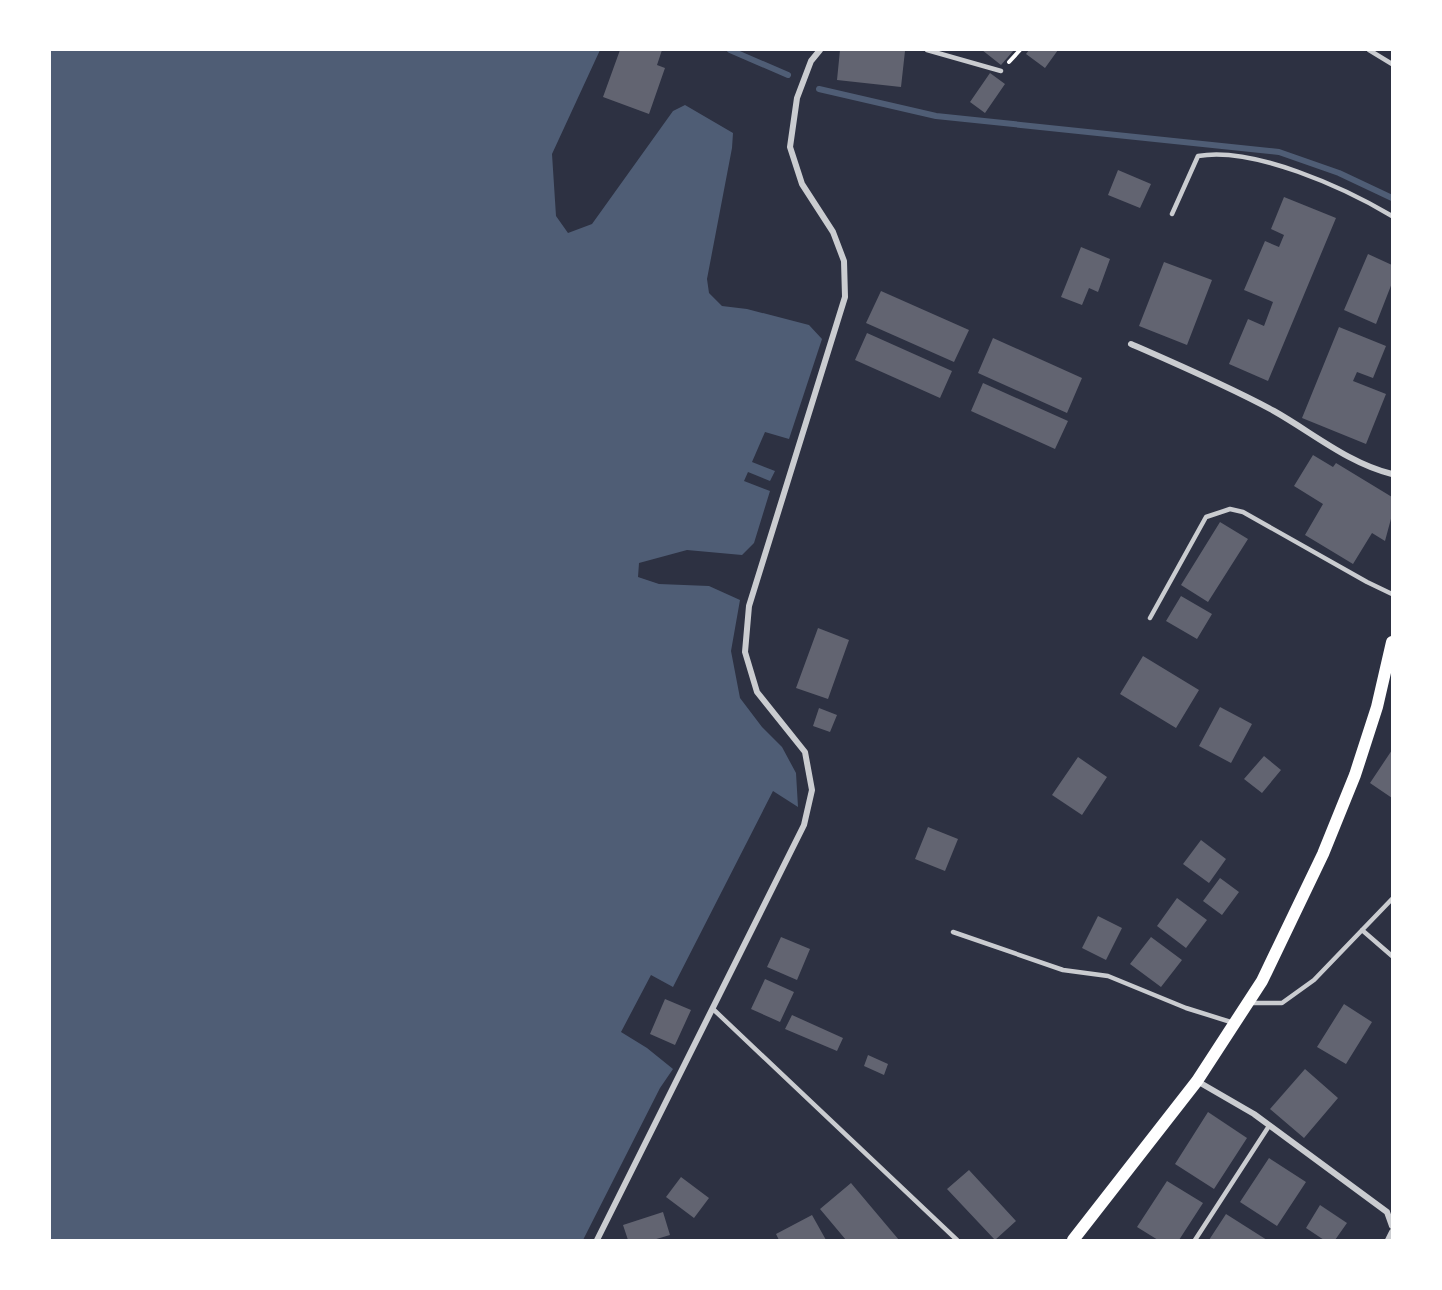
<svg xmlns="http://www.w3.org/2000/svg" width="1442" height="1290" viewBox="0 0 1442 1290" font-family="'Alegreya Sans',sans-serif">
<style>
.water{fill:#4f5d75}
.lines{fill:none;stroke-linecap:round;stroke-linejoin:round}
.stream{stroke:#4f5d75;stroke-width:6}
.building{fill:#626471}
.path{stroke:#fff;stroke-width:4}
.service{stroke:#caccd0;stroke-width:4.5}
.minor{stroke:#caccd0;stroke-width:6}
.secondary{stroke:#fff;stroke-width:12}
</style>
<rect width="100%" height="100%" fill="#2d3142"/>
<path class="water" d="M 50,50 L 600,50 L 552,154 L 556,216 L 568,233 L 592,224 L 673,111 L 685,105 L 733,133 L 732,148 L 707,279 L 709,293 L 722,306 L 747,309 L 809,325 L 822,339 L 789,439 L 765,432 L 752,462 L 775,471 L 770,481 L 748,472 L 744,481 L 770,491 L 754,543 L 742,555 L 687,550 L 639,563 L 638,577 L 659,584 L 709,586 L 740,600 L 731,651 L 740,698 L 762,727 L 782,747 L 796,773 L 798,807 L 773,791 L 673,987 L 651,975 L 621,1032 L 647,1048 L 673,1069 L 660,1088 L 583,1240 L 50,1240 Z"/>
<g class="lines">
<path class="stream" d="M 730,50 L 788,75
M 819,89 L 936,116 L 1279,152 L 1339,173 L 1392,198"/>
</g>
<path class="building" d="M 620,50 L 662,50 L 657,65 L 665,68 L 649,114 L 603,97 Z
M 840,50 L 905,51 L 901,87 L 837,80 Z
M 982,50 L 1014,50 L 1001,65 Z
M 1029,50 L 1058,50 L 1045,68 L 1026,54 Z
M 990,73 L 1005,84 L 985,113 L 970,102 Z
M 1118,170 L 1151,184 L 1140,208 L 1108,195 Z
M 1284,197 L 1336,218 L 1268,381 L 1229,364 L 1248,319 L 1264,326 L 1273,302 L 1244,290 L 1265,241 L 1279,247 L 1284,235 L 1271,229 Z
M 1081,247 L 1110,259 L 1098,292 L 1089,288 L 1082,305 L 1061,297 Z
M 1368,254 L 1392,265 L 1392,283 L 1376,324 L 1344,310 Z
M 1164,262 L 1212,280 L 1187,345 L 1139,326 Z
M 881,291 L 969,330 L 954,362 L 866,323 Z
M 1339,327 L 1386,346 L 1373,378 L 1357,372 L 1353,381 L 1386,394 L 1366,444 L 1302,418 Z
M 867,333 L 952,371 L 940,398 L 855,360 Z
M 993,338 L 1082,378 L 1067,413 L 978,373 Z
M 983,383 L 1068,421 L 1055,449 L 971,411 Z
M 1313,455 L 1333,467 L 1336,463 L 1392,497 L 1392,515 L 1385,541 L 1372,533 L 1353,564 L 1305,535 L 1323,504 L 1294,486 Z
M 1220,522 L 1248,539 L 1208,602 L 1181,585 Z
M 1181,596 L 1212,614 L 1197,639 L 1166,621 Z
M 818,628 L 849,640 L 828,699 L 796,688 Z
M 1143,656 L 1199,690 L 1176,728 L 1120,694 Z
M 1220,707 L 1252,724 L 1231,763 L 1199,746 Z
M 819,708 L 837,715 L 830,732 L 813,726 Z
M 1392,750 L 1392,798 L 1370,783 Z
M 1264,756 L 1281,770 L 1262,793 L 1244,779 Z
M 1078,757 L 1107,777 L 1082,815 L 1052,795 Z
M 928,827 L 958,839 L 945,871 L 915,859 Z
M 1201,840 L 1226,859 L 1209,883 L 1183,864 Z
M 1220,878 L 1239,892 L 1222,915 L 1203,901 Z
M 1177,898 L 1207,920 L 1186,948 L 1157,926 Z
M 1098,916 L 1122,928 L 1106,960 L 1082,948 Z
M 781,937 L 810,949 L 797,980 L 767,967 Z
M 1151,937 L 1182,960 L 1161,987 L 1130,964 Z
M 765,979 L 794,992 L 780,1022 L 751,1009 Z
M 665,999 L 691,1010 L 675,1045 L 650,1034 Z
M 1344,1004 L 1372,1022 L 1346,1064 L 1317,1047 Z
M 792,1015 L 843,1038 L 837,1051 L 785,1029 Z
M 868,1055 L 888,1064 L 884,1075 L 864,1066 Z
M 1305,1069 L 1338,1098 L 1304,1138 L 1270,1109 Z
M 1208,1112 L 1247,1138 L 1214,1189 L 1175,1164 Z
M 1269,1158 L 1306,1182 L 1277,1226 L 1240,1202 Z
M 969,1170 L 1016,1221 L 995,1240 L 947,1189 Z
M 681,1177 L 709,1198 L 694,1218 L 666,1197 Z
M 1167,1181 L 1203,1203 L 1179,1240 L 1158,1240 L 1137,1227 Z
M 851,1183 L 899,1240 L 846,1240 L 820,1209 Z
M 1320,1205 L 1347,1223 L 1335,1240 L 1324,1240 L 1306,1228 Z
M 663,1212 L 670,1235 L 653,1240 L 628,1240 L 623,1225 Z
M 1226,1214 L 1267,1240 L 1209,1240 Z
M 812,1215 L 826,1240 L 779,1240 L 776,1234 Z"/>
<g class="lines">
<path class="path" d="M 1009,62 L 1020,50"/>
<path class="service" d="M 927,50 L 1001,71
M 1369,50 L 1392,64
M 1172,214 L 1198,156 C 1253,146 1345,188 1392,216
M 1150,618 L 1206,517 L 1230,509 L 1243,512 L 1367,582 L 1392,594
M 1362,930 L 1392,956
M 953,932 L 1063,970 L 1108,976 L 1186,1008 L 1234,1023
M 1250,1003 L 1282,1003 L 1314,980 L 1392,899
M 713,1009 L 957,1240
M 1195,1240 L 1269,1126"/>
<path class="minor" d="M 1131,344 C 1179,365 1228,386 1274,411 C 1313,433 1348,463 1392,474
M 1197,1081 L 1254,1114 L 1387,1212 L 1392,1226
M 597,1240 L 804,825 L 812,790 L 805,752 L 757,692 L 745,652 L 749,606 L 845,297 L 844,261 L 833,232 L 802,184 L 790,147 L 797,98 L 811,61 L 820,50
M 1388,1240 L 1392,1232"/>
<path class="secondary" d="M 1073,1240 L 1197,1081 L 1262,981 L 1323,854 L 1355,775 L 1377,707 L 1392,642"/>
</g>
<rect width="1442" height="1290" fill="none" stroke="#ffffff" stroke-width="102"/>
</svg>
